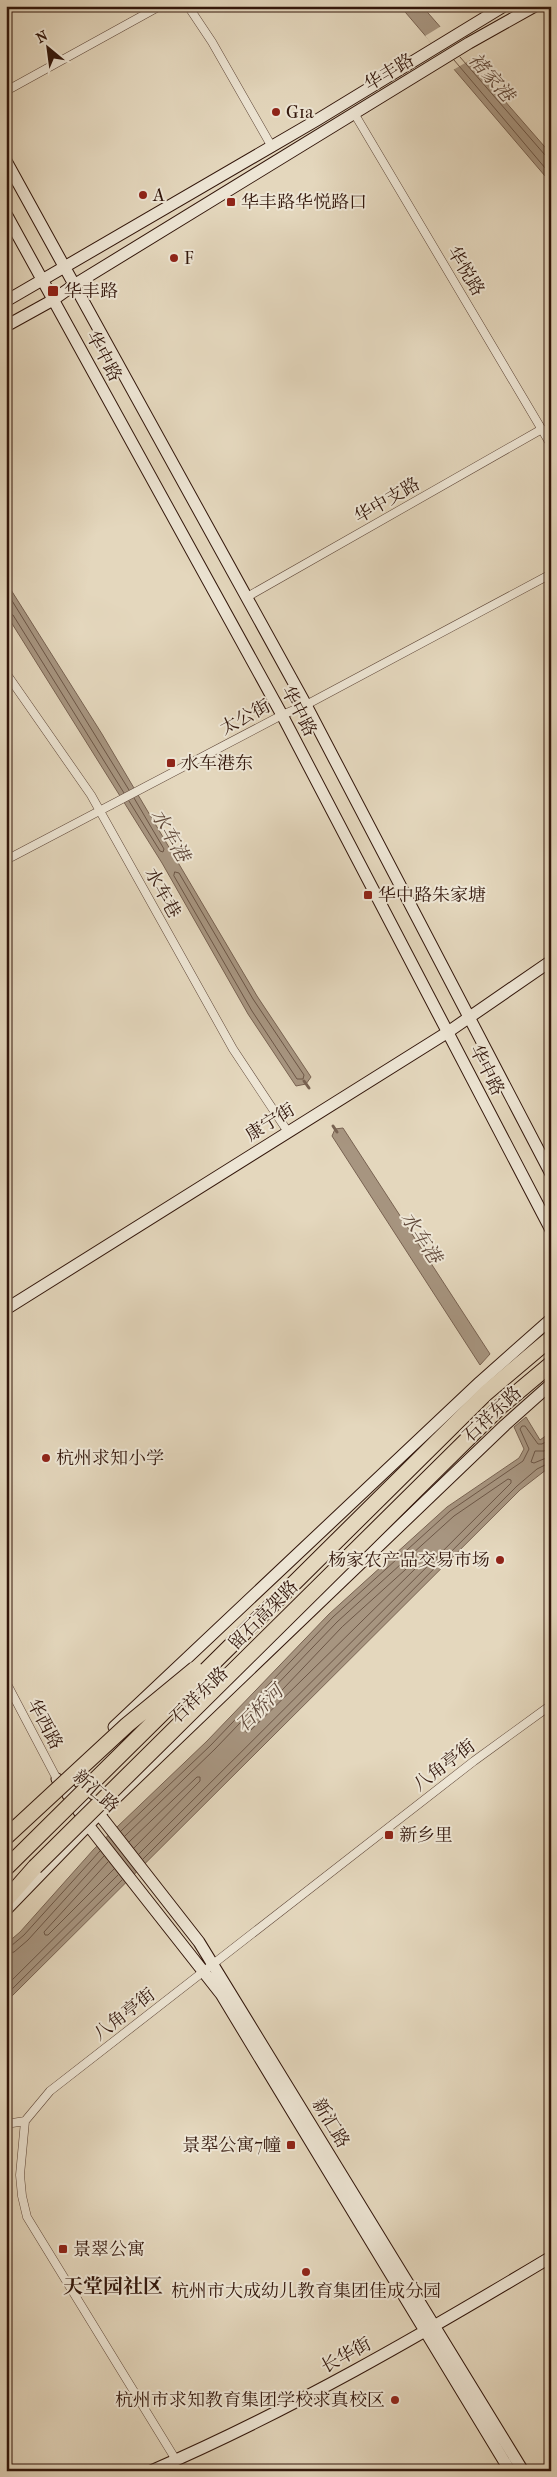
<svg xmlns="http://www.w3.org/2000/svg" width="557" height="2477" viewBox="0 0 557 2477" font-family="'IM FELL French Canon','Noto Serif SC',serif">
<style>
.water{fill:#a79580;stroke:#786251}
.pier{fill:#e4d7bd}
.lines{fill:none;stroke-linecap:round;stroke-linejoin:round}
.shore{stroke:#6c5646;stroke-width:1}
.stream{stroke:#786251;stroke-width:3}
.street-casing{stroke:#5e4638;stroke-width:9}
.secondary-casing{stroke:#32160b;stroke-width:13}
.highway-casing{stroke:#32160b;stroke-width:17}
.street{stroke:#ede5d4;stroke-width:8}
.secondary{stroke:#ede5d4;stroke-width:11}
.highway{stroke:#e4d7bd;stroke-width:15}
.highway-bridge-casing{stroke:#32160b;stroke-width:17;stroke-linecap:butt}
.highway-bridge{stroke:#e4d7bd;stroke-width:15}
.poi-dot{fill:#8f2418;stroke:#ede5d4;stroke-width:2}
.labels{text-anchor:middle;stroke-width:4;stroke-linejoin:round;paint-order:stroke}
.street-label{font-size:18px;fill:#32160b;stroke:#ede5d4}
.poi-label{font-size:18px;fill:#32160b;stroke:#ede5d4;text-anchor:start}
.water-label{font-size:19px;font-style:italic;fill:#61493a;stroke:#ede5d4}
.quarter-label{font-size:20px;font-weight:bold;fill:#32160b;stroke:#ede5d4}
</style>
<rect width="100%" height="100%" fill="#e4d7bd"/>
<filter id="stains"><feTurbulence type="fractalNoise" baseFrequency=".004" numOctaves="4"/><feColorMatrix values="0 0 0 0 .2 0 0 0 0 .09 0 0 0 0 .02 0 0 0 .5 -.17"/></filter>
<radialGradient id="worn" r=".72"><stop offset=".6" stop-color="#630" stop-opacity="0"/><stop offset="1" stop-color="#630" stop-opacity=".3"/></radialGradient>
<path class="water" d="M 400,6 L 422,6 L 551,154 L 551,183 Z
M 6,582 L 102,734 L 257,996 L 311,1077 L 306,1084 L 296,1086 L 248,1014 L 162,863 L 6,614 Z
M 343,1128 L 490,1354 L 480,1365 L 332,1136 L 335,1129 Z
M 526,1417 L 540,1440 L 551,1432 L 551,1466 L 520,1490 L 6,2002 L 6,1944 L 20,1932 L 94,1849 L 207,1741 L 329,1614 L 447,1507 L 519,1458 L 524,1449 L 514,1427 Z"/>
<path class="pier" d="M 443,25 L 472,59 L 453,70 L 425,36 Z"/>
<g class="lines">
<path class="shore" d="M 460,57 L 545,155 L 551,157
M 454,60 L 551,175
M 6,591 L 129,790
M 6,612 L 13,615 L 124,793
M 129,801 L 160,851 L 163,852 L 164,849 L 134,798
M 175,872 L 179,873 L 253,999 L 304,1075 L 303,1079 L 297,1079 L 252,1011 L 174,876 Z
M 551,1446 L 544,1451 L 535,1451 L 531,1462 L 534,1463 L 551,1456
M 412,1564 L 416,1564 L 416,1568 L 249,1732 L 246,1732 L 246,1728 L 342,1627 Z
M 121,1831 L 211,1745 L 333,1617 L 450,1511 L 523,1461 L 529,1449 L 520,1429 L 522,1426 L 525,1426 L 538,1444 L 542,1444 L 551,1439
M 125,1836 L 215,1749 L 337,1622 L 454,1516 L 508,1479 L 511,1480 L 511,1483 L 139,1854
M 129,1842 L 197,1777 L 200,1777 L 200,1781 L 134,1848
M 143,1859 L 517,1486 L 537,1469 L 551,1462
M 108,1862 L 44,1932 L 45,1935 L 48,1935 L 114,1869
M 6,1947 L 11,1946 L 24,1935 L 100,1851
M 6,1954 L 14,1952 L 28,1940 L 104,1856
M 6,1986 L 118,1875
M 6,1995 L 122,1880"/>
<path class="stream" d="M 304,1081 L 309,1088
M 333,1126 L 337,1132"/>
<defs>
<path id="street" d="M 188,6 L 212,42 L 272,147
M 6,91 L 160,6
M 354,113 L 551,445
M 247,597 L 542,429
M 6,673 L 91,795 L 233,1049 L 288,1132
M 6,860 L 282,715 L 306,705 L 551,574
M 6,1682 L 57,1779
M 6,2124 L 25,2121
M 176,2460 L 27,2217 L 22,2196 L 20,2175 L 25,2121 L 50,2091 L 474,1761 L 551,1705"/>
<path id="secondary" d="M 6,161 L 306,705 L 551,1174
M 6,214 L 282,715 L 551,1230
M 6,301 L 317,120 L 504,6
M 6,326 L 53,300 L 74,285 L 469,43 L 535,6
M 6,1309 L 448,1032 L 551,961
M 114,1727 L 480,1382 L 551,1319
M 57,1779 L 99,1814 L 199,1942 L 523,2471
M 68,1795 L 88,1825 L 221,1994 L 510,2471
M 6,1910 L 99,1814 L 505,1425 L 551,1384
M 151,2471 C 290,2411 421,2335 551,2257"/>
<path id="highway" d="M 273,1604 L 486,1393 L 551,1338
M 6,1900 L 35,1867"/>
</defs>
<use href="#street" class="street-casing"/>
<use href="#secondary" class="secondary-casing"/>
<use href="#highway" class="highway-casing"/>
<use href="#street" class="street"/>
<use href="#secondary" class="secondary"/>
<use href="#highway" class="highway"/>
<defs>
<path id="highway-bridge" d="M 6,1837 L 127,1725 L 195,1669
M 35,1867 L 501,1406 L 551,1364
M 6,1868 L 273,1604"/>
</defs>
<use href="#highway-bridge" class="highway-bridge-casing"/>
<use href="#highway-bridge" class="highway-bridge"/>
</g>
<g class="poi-dot">
<circle cx="276" cy="112" r="5"/>
<circle cx="143" cy="195" r="5"/>
<rect x="226" y="197" width="10" height="10" rx="2.5"/>
<circle cx="174" cy="258" r="5"/>
<rect x="47" y="285" width="12" height="12" rx="2.5"/>
<rect x="166" y="758" width="10" height="10" rx="2.5"/>
<rect x="363" y="890" width="10" height="10" rx="2.5"/>
<circle cx="46" cy="1458" r="5"/>
<circle cx="500" cy="1560" r="5"/>
<rect x="384" y="1830" width="10" height="10" rx="2.5"/>
<rect x="286" y="2140" width="10" height="10" rx="2.5"/>
<rect x="58" y="2244" width="10" height="10" rx="2.5"/>
<circle cx="306" cy="2272" r="5"/>
<circle cx="395" cy="2400" r="5"/>
</g>
<g class="labels">
<g class="street-label">
<text transform="translate(389 72) rotate(-31)" y="6">华丰路</text>
<text transform="translate(466 271) rotate(59)" y="6">华悦路</text>
<text transform="translate(104 356) rotate(62)" y="6">华中路</text>
<text transform="translate(387 500) rotate(-30)" y="6">华中支路</text>
<text transform="translate(299 711) rotate(62)" y="6">华中路</text>
<text transform="translate(245 717) rotate(-28)" y="6">太公街</text>
<text transform="translate(163 893) rotate(61)" y="6">水车巷</text>
<text transform="translate(487 1070) rotate(63)" y="6">华中路</text>
<text transform="translate(270 1122) rotate(-32)" y="6">康宁街</text>
<text transform="translate(492 1414) rotate(-43)" y="6">石祥东路</text>
<text transform="translate(263 1615) rotate(-45)" y="6">留石高架路</text>
<text transform="translate(199 1695) rotate(-44)" y="6">石祥东路</text>
<text transform="translate(45 1724) rotate(62)" y="6">华西路</text>
<text transform="translate(444 1765) rotate(-37)" y="6">八角亭街</text>
<text transform="translate(96 1791) rotate(42)" y="6">新汇路</text>
<text transform="translate(124 2014) rotate(-38)" y="6">八角亭街</text>
<text transform="translate(331 2123) rotate(59)" y="6">新汇路</text>
<text transform="translate(346 2355) rotate(-29)" y="6">长华街</text>
</g>
<g class="poi-label">
<text x="286" y="118">G1a</text>
<text x="153" y="201">A</text>
<text x="241" y="208">华丰路华悦路口</text>
<text x="184" y="264">F</text>
<text x="64" y="297">华丰路</text>
<text x="181" y="769">水车港东</text>
<text x="378" y="901">华中路朱家塘</text>
<text x="56" y="1464">杭州求知小学</text>
<text x="490" y="1566" text-anchor="end">杨家农产品交易市场</text>
<text x="399" y="1841">新乡里</text>
<text x="281" y="2151" text-anchor="end">景翆公寓7幢</text>
<text x="73" y="2255">景翠公寓</text>
<text x="306" y="2297" text-anchor="middle">杭州市大成幼儿教育集团佳成分园</text>
<text x="385" y="2406" text-anchor="end">杭州市求知教育集团学校求真校区</text>
</g>
<g class="water-label">
<text transform="translate(492 77) rotate(49)" y="7">褚家港</text>
<text transform="translate(171 835) rotate(60)" y="7">水车港</text>
<text transform="translate(422 1237) rotate(57)" y="7">水车港</text>
<text transform="translate(259 1708) rotate(-45)" y="7">石桥河</text>
</g>
<g class="quarter-label">
<text x="113" y="2293">天堂园社区</text>
</g>
</g>
<rect width="557" height="2477" fill="none" stroke="#e4d7bd" stroke-width="25"/>
<rect x="8" y="8" width="542" height="2462" fill="none" stroke="#32160b" stroke-width="2.5"/>
<rect x="12" y="12" width="532" height="2452" fill="none" stroke="#32160b"/>
<g transform="translate(48 48) rotate(331)" stroke="#ede5d4" stroke-width="4" paint-order="stroke">
<path d="M0-4L9 19L0 12L-9 19Z" fill="#32160b"/>
<text y="-8" font-size="14" font-weight="bold" text-anchor="middle" fill="#32160b">N</text>
</g>
<rect width="100%" height="100%" filter="url(#stains)"/>
<rect width="100%" height="100%" fill="url(#worn)"/>
</svg>
